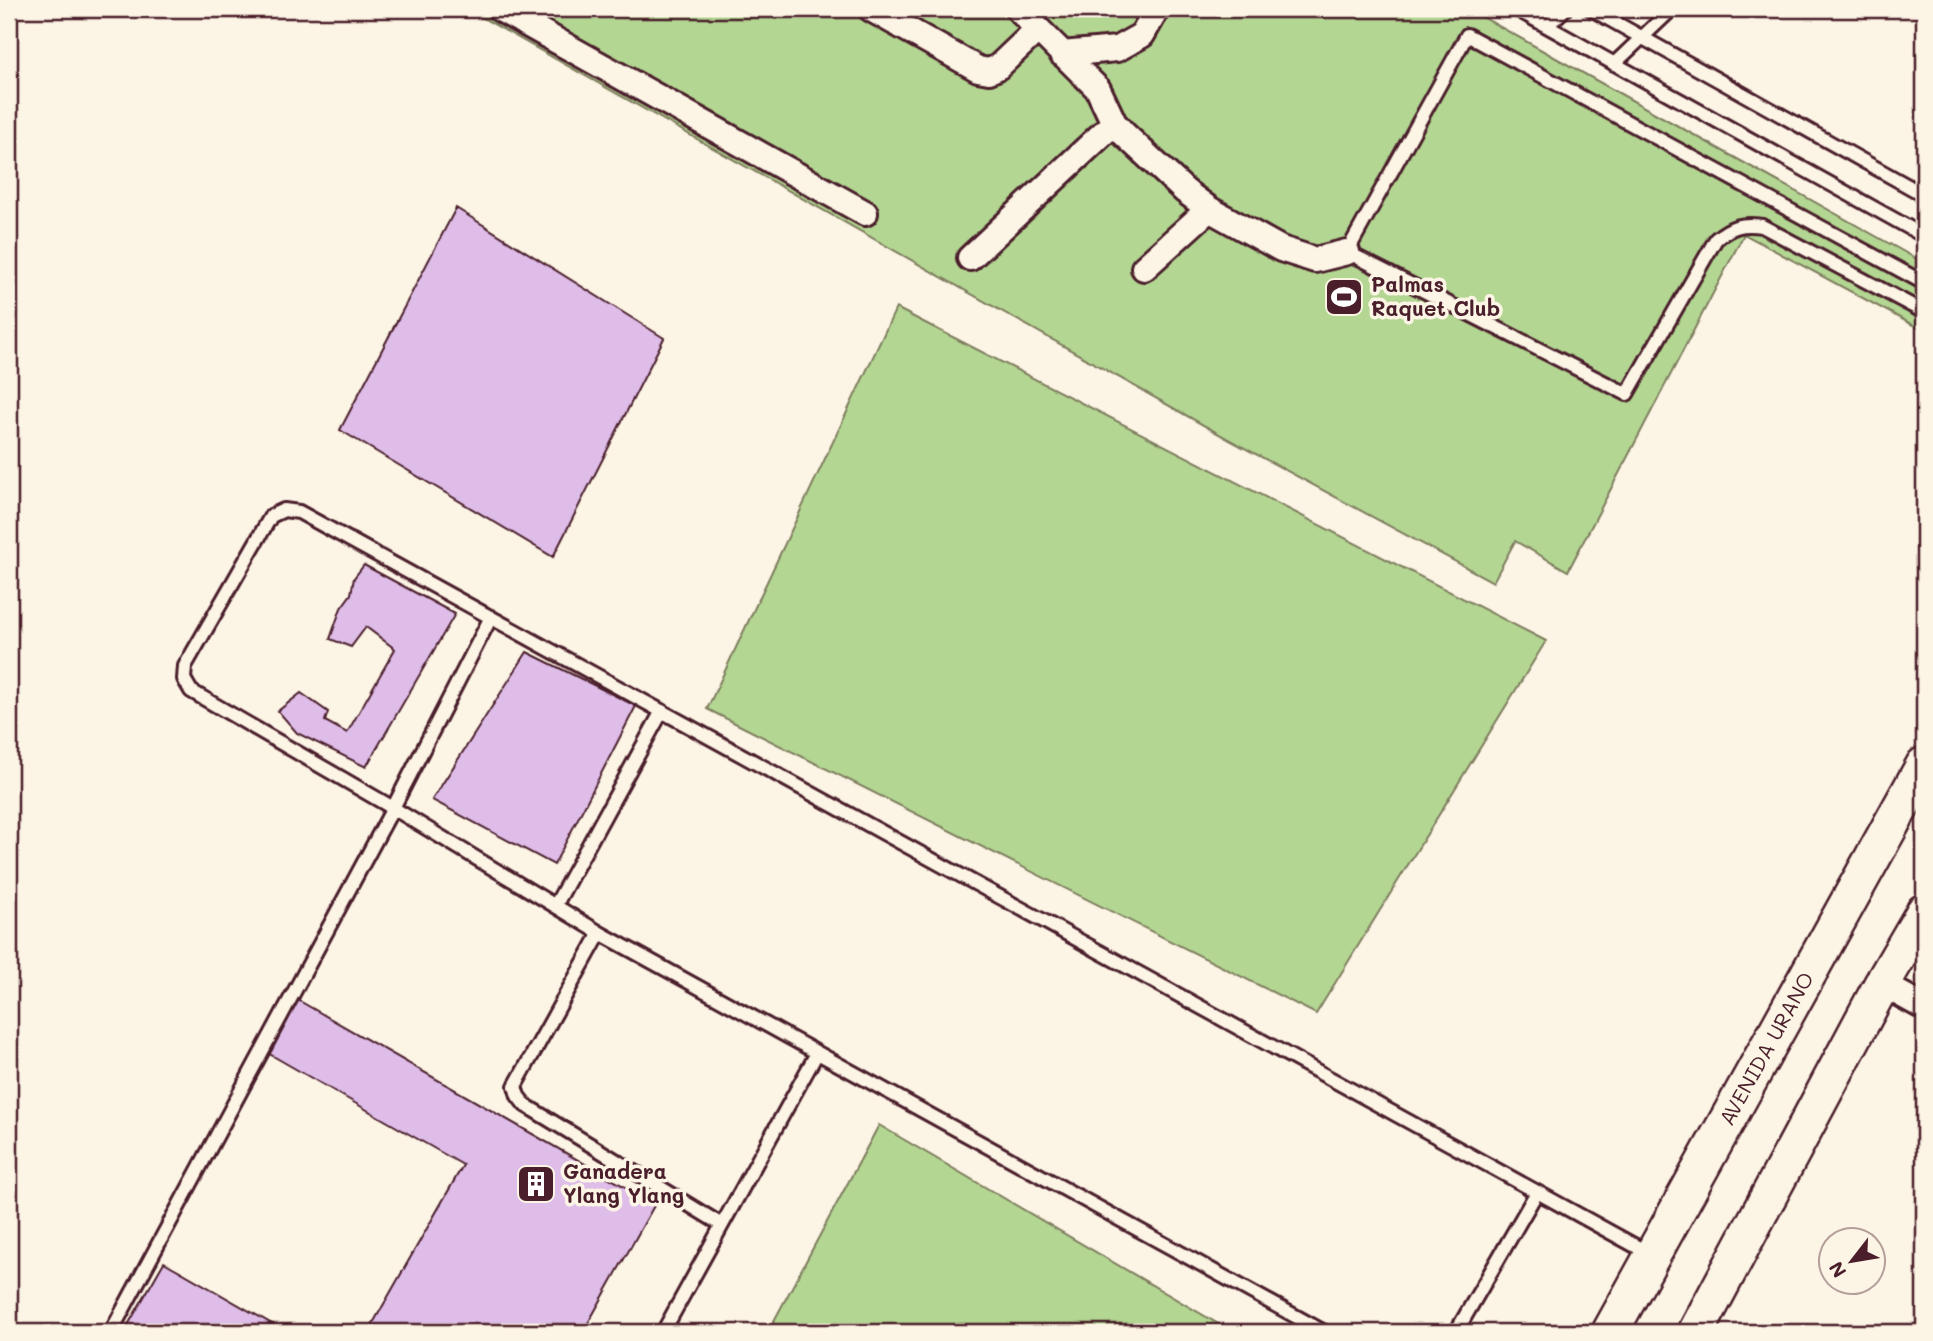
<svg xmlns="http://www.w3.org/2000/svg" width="1933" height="1341" viewBox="0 0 1933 1341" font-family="Mali,sans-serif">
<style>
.green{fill:#b3d792;stroke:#7e7b5e;stroke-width:2}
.building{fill:#debde9;stroke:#4a1f2b;stroke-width:2}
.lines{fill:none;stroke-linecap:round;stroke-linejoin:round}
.lane-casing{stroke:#4a1f2b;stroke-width:18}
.street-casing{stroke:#4a1f2b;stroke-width:30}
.secondary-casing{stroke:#4a1f2b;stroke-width:40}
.lane{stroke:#fcf5e5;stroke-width:12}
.street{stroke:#fcf5e5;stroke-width:24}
.secondary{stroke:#fcf5e5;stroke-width:35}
.labels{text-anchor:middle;stroke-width:7;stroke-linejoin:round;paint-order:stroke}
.poi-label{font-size:21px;font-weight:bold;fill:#4a1f2b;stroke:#fcf5e5;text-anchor:start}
.street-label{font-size:21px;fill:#4a1f2b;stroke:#fcf5e5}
</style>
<rect width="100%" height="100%" fill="#fcf5e5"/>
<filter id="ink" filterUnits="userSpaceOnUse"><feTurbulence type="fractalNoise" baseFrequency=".0143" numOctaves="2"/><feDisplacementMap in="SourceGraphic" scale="14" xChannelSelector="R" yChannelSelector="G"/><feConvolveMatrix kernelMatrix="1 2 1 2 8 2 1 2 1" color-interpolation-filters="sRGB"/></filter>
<g filter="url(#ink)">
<path class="green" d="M 467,9 L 1468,9 L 1924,263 L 1924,331 L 1744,234 L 1568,571 L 1515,541 L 1493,582 L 1228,439 Z
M 896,308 L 1546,641 L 1316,1014 L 707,709 Z
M 879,1125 L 1232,1332 L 768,1332 Z"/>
<path class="building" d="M 456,208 L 664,338 L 553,557 L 340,430 Z
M 364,565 L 455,614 L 366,767 L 297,733 L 278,711 L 301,693 L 328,712 L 325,721 L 347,733 L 395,649 L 366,627 L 351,647 L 330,639 L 341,608 L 351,594 L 354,578 Z
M 527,652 L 636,706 L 554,865 L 432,800 Z
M 296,999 L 655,1204 L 583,1332 L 368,1332 L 463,1165 L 266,1052 Z
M 164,1262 L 286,1332 L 124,1332 Z"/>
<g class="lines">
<defs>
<path id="lane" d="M 1516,9 L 1924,236
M 1591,9 L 1924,195
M 1547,26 L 1565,9
M 1614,64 L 1672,9
M 1924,283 L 1467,35 L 1347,252 L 1627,394 L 1716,239 C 1732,226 1742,223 1762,226 L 1924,312
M 555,906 L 662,711
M 600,933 L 515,1086 L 518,1096 L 525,1105 L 722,1225
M 111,1332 L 393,808 L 491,617
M 663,1332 L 817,1053
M 1324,1332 L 600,933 L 393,808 L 191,691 L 184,679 L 185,666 L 271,516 L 284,510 L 299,512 L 1650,1254
M 1456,1332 L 1537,1192"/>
<path id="street" d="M 500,9 L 865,213
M 871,9 L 978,69 L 989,71 L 998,67 L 1038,29 L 1098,89 L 1114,123 L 1125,135 L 1185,191 L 1209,209 L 1281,249 L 1315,260 L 1347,252
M 1018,9 L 1038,29
M 1062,54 L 1117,49 L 1142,35 L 1157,9
M 970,258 L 1114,123
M 1144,268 L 1209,209
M 1882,984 L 1924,1007"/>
<path id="secondary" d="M 1610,1332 L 1924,765
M 1696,1332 L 1882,984 L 1924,912"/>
</defs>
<use href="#lane" class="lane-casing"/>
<use href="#street" class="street-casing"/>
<use href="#secondary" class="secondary-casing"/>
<use href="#lane" class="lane"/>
<use href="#street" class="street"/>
<use href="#secondary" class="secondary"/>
</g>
</g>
<defs>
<symbol id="stadium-square" viewBox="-11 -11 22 22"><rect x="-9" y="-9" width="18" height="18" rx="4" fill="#4a1f2b" stroke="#fcf5e5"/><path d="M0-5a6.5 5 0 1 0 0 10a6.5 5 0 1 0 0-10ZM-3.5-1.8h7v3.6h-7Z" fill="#fff"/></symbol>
<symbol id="building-square" viewBox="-11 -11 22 22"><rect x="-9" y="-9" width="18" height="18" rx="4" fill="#4a1f2b" stroke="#fcf5e5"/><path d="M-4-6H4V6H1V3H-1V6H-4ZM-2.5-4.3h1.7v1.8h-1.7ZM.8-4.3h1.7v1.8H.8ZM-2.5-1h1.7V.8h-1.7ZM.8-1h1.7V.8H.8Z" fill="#fff"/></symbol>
</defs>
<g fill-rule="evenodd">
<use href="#stadium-square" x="1322" y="275" width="44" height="44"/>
<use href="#building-square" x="514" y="1162" width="44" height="44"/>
</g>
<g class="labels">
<g class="poi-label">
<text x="1371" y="292">Palmas<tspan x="1371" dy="24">Raquet Club</tspan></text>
<text x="563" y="1179">Ganadera<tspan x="563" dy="24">Ylang Ylang</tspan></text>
</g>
<g class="street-label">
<text transform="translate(1767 1049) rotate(-61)" y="7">AVENIDA URANO</text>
</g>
</g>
<rect width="1933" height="1341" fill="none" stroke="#fcf5e5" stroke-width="35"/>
<rect x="18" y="18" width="1898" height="1306" fill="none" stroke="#4a1f2b" stroke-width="2.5" filter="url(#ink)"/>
<g transform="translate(1852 1261) rotate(239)"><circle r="33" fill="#fcf5e5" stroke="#b59f9b" stroke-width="2"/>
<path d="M0-5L12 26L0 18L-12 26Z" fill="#4a1f2b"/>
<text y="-10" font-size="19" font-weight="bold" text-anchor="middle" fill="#4a1f2b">N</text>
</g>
</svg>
